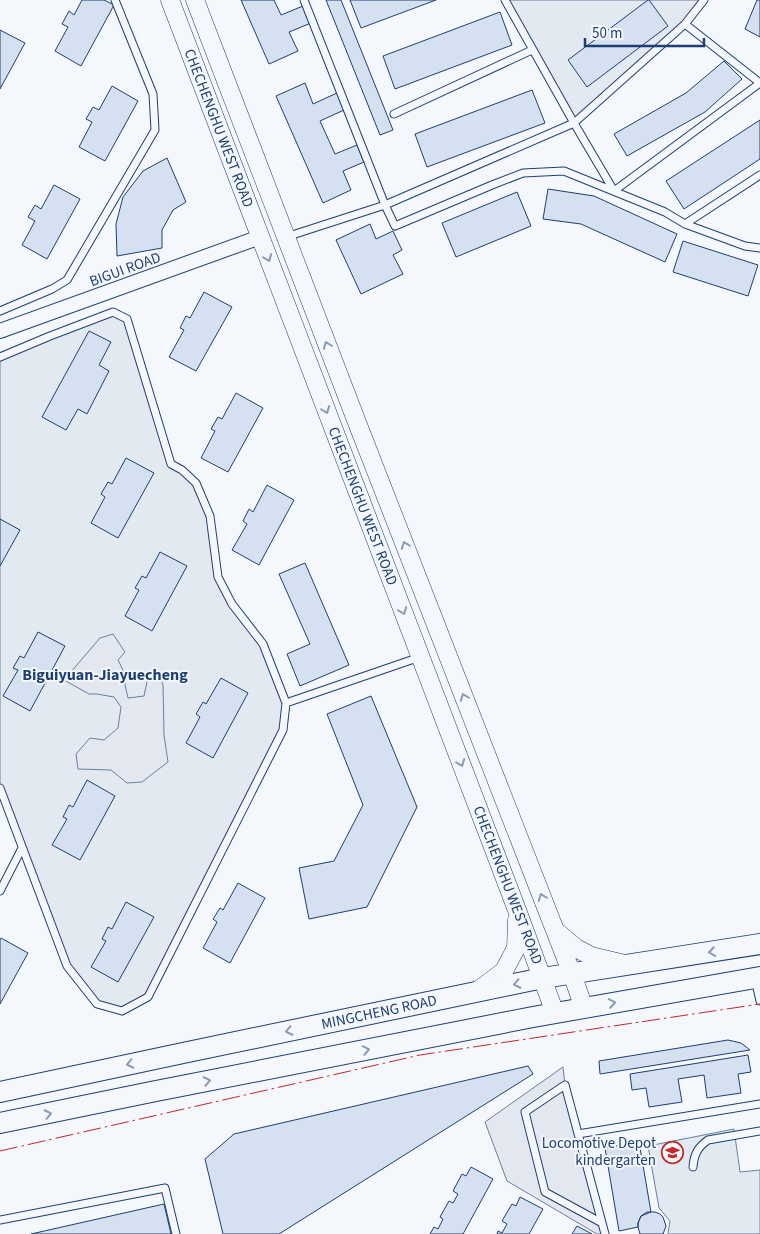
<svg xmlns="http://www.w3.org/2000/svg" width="760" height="1234" viewBox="0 0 760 1234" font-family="'Source Sans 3',sans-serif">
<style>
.green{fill:#e3e9f0;stroke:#687fa3}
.parking{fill:#e3e8f0;stroke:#687fa3}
.building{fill:#d5e0f0;stroke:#1d3f73}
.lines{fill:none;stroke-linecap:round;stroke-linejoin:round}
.service-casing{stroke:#1d3f73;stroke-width:9}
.minor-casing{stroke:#1d3f73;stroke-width:16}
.tertiary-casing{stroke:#1d3f73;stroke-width:19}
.secondary-casing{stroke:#1d3f73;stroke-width:22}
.service{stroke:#f4f7fb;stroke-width:7}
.minor{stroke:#f4f7fb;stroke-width:14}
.tertiary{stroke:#f4f7fb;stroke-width:18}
.secondary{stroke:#f4f7fb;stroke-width:20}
.power{stroke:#c62828;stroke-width:1;stroke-dasharray:18 4 2.5 4;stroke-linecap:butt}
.oneway{stroke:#889bb7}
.labels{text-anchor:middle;stroke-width:4;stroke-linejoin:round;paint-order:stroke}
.street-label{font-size:15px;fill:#1d3f73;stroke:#f4f7fb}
.poi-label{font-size:15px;fill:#1d3f73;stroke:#f4f7fb;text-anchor:end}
.neighbourhood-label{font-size:16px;font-weight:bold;fill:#1d3f73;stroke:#f4f7fb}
</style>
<rect width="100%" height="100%" fill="#f4f7fb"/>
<path class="green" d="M 505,0 L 704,0 L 685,24 L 574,123 Z
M 113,312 L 127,319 L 171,464 L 196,483 L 210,516 L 218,577 L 263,644 L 286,703 L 283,730 L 148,997 L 122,1011 L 97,1004 L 67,966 L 0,788 L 0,357 Z
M 734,1129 L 740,1172 L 760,1170 L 760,1234 L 668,1234 L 670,1221 L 659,1208 L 648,1146 Z"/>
<path class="parking" d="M 113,634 L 125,652 L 118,660 L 125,674 L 125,685 L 128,698 L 144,696 L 148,677 L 156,668 L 163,685 L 164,735 L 168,762 L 142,782 L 127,783 L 111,770 L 78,769 L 76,754 L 90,738 L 104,740 L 118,728 L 121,707 L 114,697 L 97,694 L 89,694 L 64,680 L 100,638 Z
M 563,1067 L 565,1085 L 605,1234 L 597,1234 L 507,1181 L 485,1122 Z"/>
<path class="building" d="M 82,0 L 104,0 L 114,5 L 81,66 L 55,51 L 68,27 L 62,24 L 69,11 L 74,15 Z
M 241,0 L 274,0 L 281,15 L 303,6 L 311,23 L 289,32 L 298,51 L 269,64 Z
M 326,0 L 341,0 L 393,130 L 380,135 Z
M 350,0 L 436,0 L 361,28 Z
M 648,0 L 649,0 L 668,26 L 587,87 L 568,60 Z
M 757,0 L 760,0 L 760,37 L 745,29 Z
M 500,12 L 512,45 L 395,89 L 383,56 Z
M 0,30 L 25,43 L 0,89 Z
M 724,61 L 742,79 L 705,112 L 627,156 L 614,134 L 686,93 Z
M 305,83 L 313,104 L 337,93 L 344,110 L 320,121 L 335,154 L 357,145 L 364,162 L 343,171 L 351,190 L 323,203 L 276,96 Z
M 112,86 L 138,101 L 105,161 L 79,147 L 92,122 L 86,119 L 93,107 L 99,110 Z
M 532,90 L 545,123 L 427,167 L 415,134 Z
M 760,120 L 760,159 L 684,209 L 666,181 Z
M 167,158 L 186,202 L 173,210 L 162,230 L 162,248 L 117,256 L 116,224 L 123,197 L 143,171 Z
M 54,185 L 80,199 L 47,259 L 22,245 L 35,221 L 28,217 L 35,205 L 41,209 Z
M 548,189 L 594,196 L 677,234 L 665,262 L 581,224 L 543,219 Z
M 517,192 L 531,226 L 456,257 L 442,223 Z
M 370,224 L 376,239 L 393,231 L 402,250 L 393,255 L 403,274 L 361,294 L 336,240 Z
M 683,241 L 758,265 L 748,296 L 673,272 Z
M 204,292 L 232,307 L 196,371 L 169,357 L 184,330 L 180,328 L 186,316 L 190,318 Z
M 89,331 L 111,342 L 99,365 L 109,371 L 87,414 L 78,409 L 66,430 L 42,417 Z
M 236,393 L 263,408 L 228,472 L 201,458 L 215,431 L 211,429 L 218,417 L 222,419 Z
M 126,458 L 154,473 L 118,538 L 91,523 L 105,497 L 101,494 L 108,482 L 112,484 Z
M 267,485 L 294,500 L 259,565 L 232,550 L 247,524 L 243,521 L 249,509 L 253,512 Z
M 0,519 L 20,530 L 0,566 Z
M 160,552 L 187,566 L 152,631 L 125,616 L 139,590 L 135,588 L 142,576 L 146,578 Z
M 305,563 L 349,665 L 300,686 L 287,654 L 310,644 L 279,574 Z
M 38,632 L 65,646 L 30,711 L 3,696 L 18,670 L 13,668 L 20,656 L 24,658 Z
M 221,678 L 248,693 L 213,758 L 186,743 L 200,717 L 196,714 L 203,702 L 206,704 Z
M 371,696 L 417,807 L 367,907 L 309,919 L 299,868 L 334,861 L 363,805 L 327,714 Z
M 87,780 L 115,796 L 80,860 L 52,845 L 67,819 L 63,817 L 69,805 L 73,807 Z
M 238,883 L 265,898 L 230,963 L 203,948 L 217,922 L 213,919 L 220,908 L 223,910 Z
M 126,902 L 154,917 L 118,982 L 91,967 L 106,941 L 102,939 L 108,927 L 112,929 Z
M 1,938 L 28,953 L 0,1004 L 0,940 Z
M 728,1040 L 741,1043 L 750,1050 L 600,1074 L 599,1061 Z
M 748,1055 L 751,1072 L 738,1074 L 741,1093 L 707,1098 L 704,1075 L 678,1079 L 682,1102 L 649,1107 L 646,1088 L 632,1090 L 630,1074 Z
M 528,1066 L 533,1074 L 279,1234 L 223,1234 L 205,1159 L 234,1134 Z
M 639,1142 L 651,1212 L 641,1216 L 638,1223 L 638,1227 L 619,1231 L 605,1148 Z
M 471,1167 L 493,1179 L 463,1234 L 430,1234 L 434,1227 L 438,1229 L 443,1219 L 440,1217 L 449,1201 L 453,1203 L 458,1194 L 453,1191 L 462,1174 L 466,1176 Z
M 520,1197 L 543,1209 L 529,1234 L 497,1234 L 498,1231 L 502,1233 L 507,1224 L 502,1221 L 512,1204 L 516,1206 Z
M 164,1204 L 171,1234 L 31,1234 Z
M 647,1212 L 655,1212 L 660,1214 L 663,1217 L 666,1226 L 663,1234 L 640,1234 L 638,1227 L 638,1223 L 641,1216 Z
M 577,1226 L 592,1234 L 572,1234 Z"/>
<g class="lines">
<defs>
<path id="service" d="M 304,0 L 385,205 L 395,226 L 492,185 L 523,173 L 564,171 L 665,212 L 685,224 L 745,246 L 760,248
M 505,0 L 574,123 L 614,191 L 760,83
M 685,24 L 760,83
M 394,114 L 532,50
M 685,224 L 760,175
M 286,237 L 385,205 L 574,123 L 685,24 L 704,0
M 0,311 L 52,289 L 67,280 L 155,130 L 153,94 L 115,0
M 0,357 L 50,336 L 113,312 L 127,319 L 171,464 L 182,470 L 196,483 L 210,516 L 218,577 L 232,604 L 263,644 L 286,703
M 0,788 L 67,966 L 97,1004 L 122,1011 L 148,997 L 283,730 L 286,703 L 420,657
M 0,891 L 22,848
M 755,979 L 760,1001
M 578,1134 L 760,1104
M 693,1167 C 694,1154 698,1147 708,1140 L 760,1131
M 0,1220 L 165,1188 L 176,1234
M 602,1223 L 545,1192 L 525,1112 L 565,1085 L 605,1234"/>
<path id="minor" d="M 0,331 L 260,237"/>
<path id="tertiary" d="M 170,0 L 517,910 L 555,1013
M 195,0 L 358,425 L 572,974 L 584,1008
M 557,932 L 576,948 L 591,956 L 625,964
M 476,992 L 504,971 L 516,948 L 517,920"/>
<path id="secondary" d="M 0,1092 L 183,1053 L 543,978 L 760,944
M 0,1123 L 151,1092 L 533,1017 L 760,977"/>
</defs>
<use href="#service" class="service-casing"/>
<use href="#minor" class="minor-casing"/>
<use href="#tertiary" class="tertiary-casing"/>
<use href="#secondary" class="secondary-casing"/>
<use href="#service" class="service"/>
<use href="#minor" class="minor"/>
<use href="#tertiary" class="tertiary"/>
<use href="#secondary" class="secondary"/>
<path class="power" d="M 0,1151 L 420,1055 L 760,1004"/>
</g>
<defs><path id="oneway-chevron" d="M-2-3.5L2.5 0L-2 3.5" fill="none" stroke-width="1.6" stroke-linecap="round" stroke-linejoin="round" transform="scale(1.25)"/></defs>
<g class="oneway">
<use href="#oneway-chevron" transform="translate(268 258) rotate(69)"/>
<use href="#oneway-chevron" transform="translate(327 345) rotate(-111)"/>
<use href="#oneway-chevron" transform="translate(326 410) rotate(69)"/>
<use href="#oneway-chevron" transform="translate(405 545) rotate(-111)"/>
<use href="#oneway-chevron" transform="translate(403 611) rotate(69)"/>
<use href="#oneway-chevron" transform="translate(464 697) rotate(-111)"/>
<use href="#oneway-chevron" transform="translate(461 763) rotate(69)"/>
<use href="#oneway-chevron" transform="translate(542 897) rotate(-111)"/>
<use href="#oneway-chevron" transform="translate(712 952) rotate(171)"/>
<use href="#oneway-chevron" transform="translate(517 984) rotate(168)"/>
<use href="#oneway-chevron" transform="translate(612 1003) rotate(-10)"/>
<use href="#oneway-chevron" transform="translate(289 1031) rotate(168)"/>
<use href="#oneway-chevron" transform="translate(366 1050) rotate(-11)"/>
<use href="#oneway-chevron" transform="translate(130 1064) rotate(168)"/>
<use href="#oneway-chevron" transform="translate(207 1081) rotate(-11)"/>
<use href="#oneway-chevron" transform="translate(48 1114) rotate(-12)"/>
</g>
<defs>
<symbol id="school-ring" viewBox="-11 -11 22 22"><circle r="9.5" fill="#f4f7fb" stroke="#c62828" stroke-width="1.5"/><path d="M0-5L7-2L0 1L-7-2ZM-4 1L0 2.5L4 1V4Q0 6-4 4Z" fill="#c62828"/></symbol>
</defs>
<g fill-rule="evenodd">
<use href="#school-ring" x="660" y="1140" width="25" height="25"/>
</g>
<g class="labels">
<g class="street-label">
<text transform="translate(219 128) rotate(69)" y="5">CHECHENGHU WEST ROAD</text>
<text transform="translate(125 269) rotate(-20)" y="5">BIGUI ROAD</text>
<text transform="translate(363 506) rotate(69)" y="5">CHECHENGHU WEST ROAD</text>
<text transform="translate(508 885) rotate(69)" y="5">CHECHENGHU WEST ROAD</text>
<text transform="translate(379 1012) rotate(-12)" y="5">MINGCHENG ROAD</text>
</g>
<g class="poi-label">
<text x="656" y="1148">Locomotive Depot<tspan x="656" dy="17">kindergarten</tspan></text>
</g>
<g class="neighbourhood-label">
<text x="105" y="680">Biguiyuan-Jiayuecheng</text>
</g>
</g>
<path d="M585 38v8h119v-8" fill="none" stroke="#1d3f73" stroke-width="2.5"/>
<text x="592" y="38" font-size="15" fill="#1d3f73" stroke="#f4f7fb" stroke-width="4" paint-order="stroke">50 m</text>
</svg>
